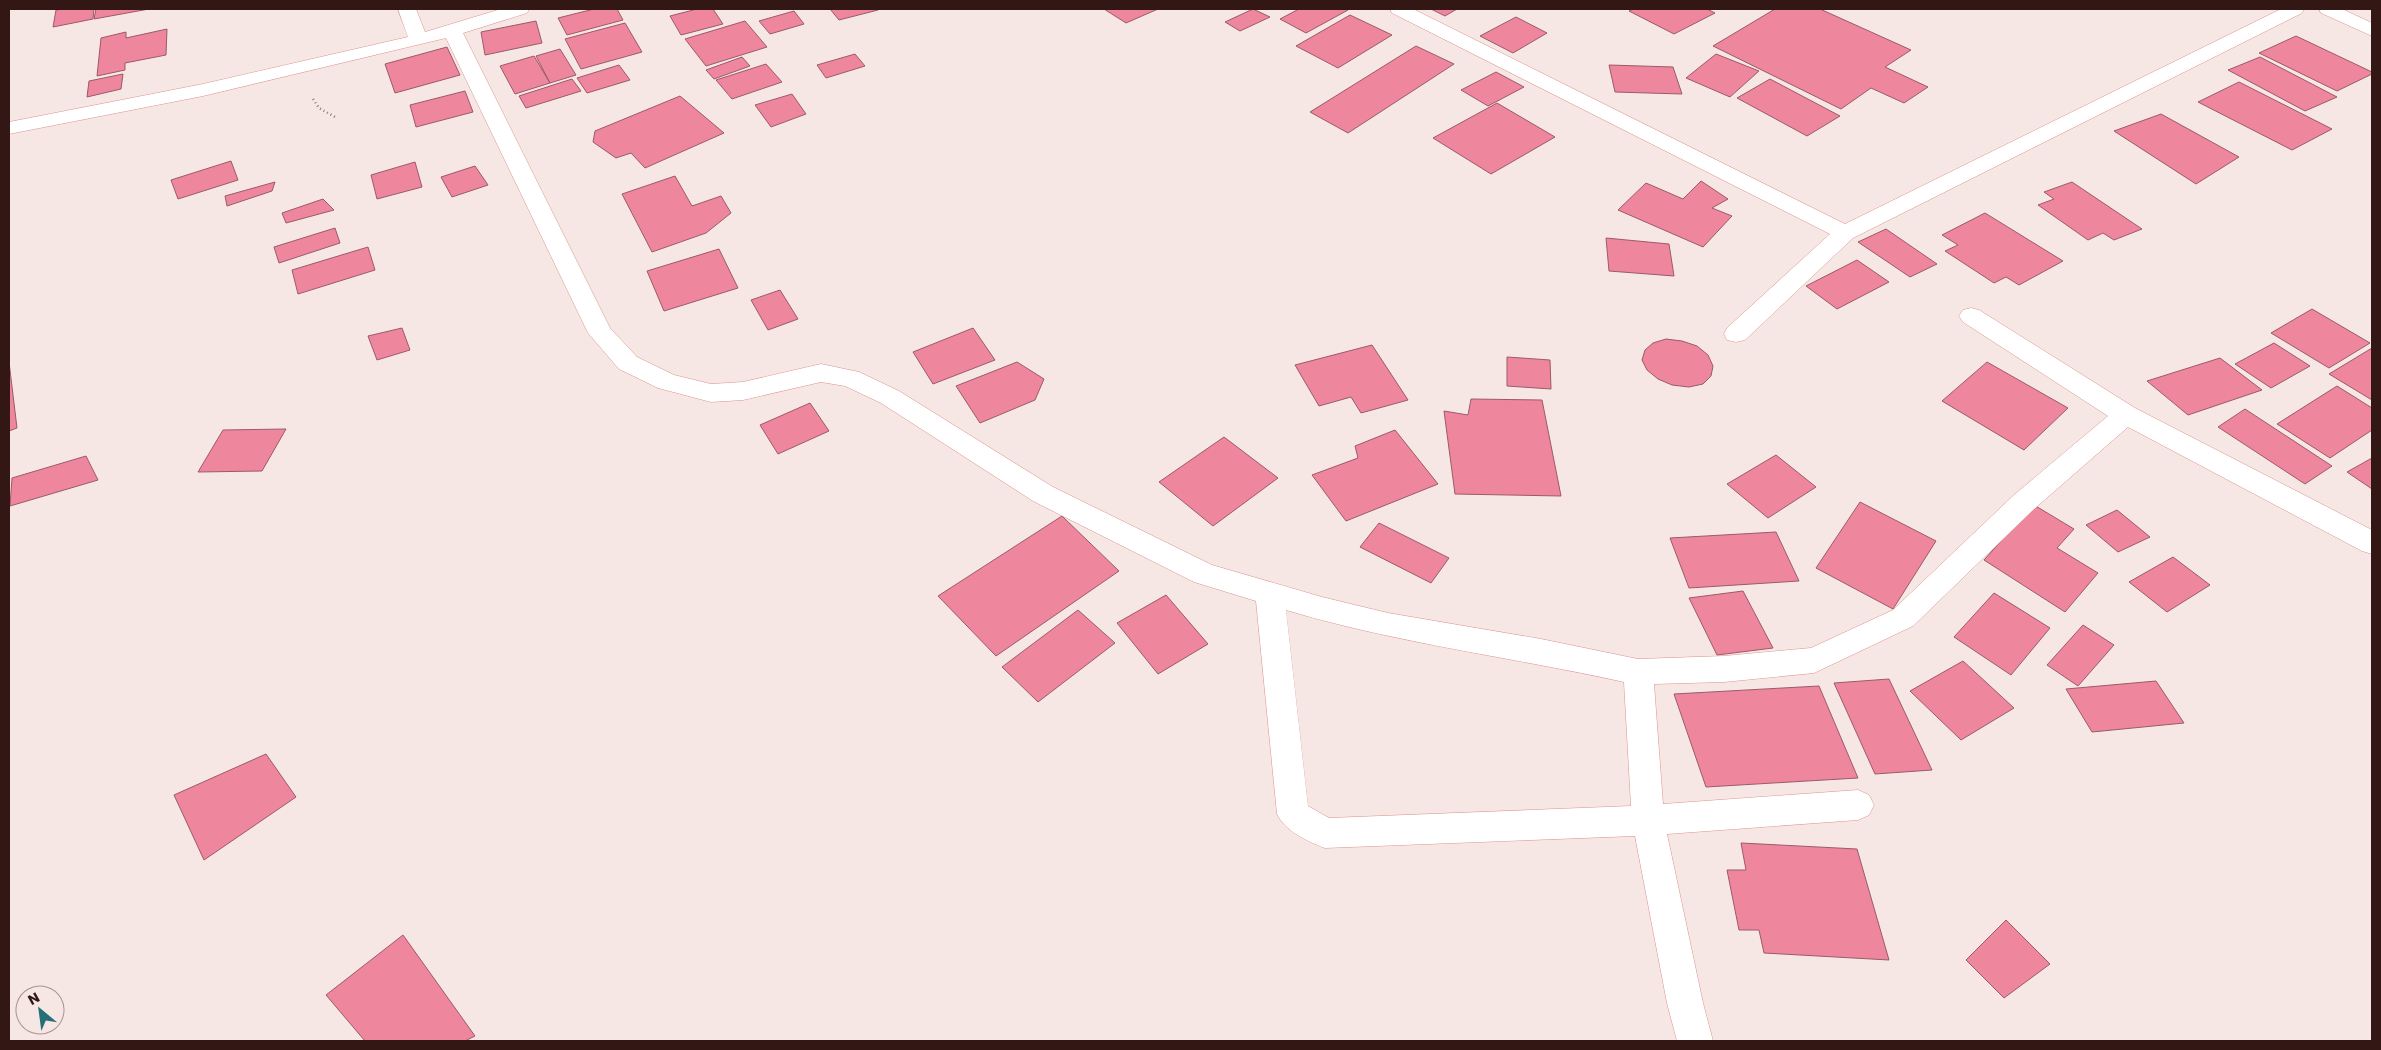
<svg xmlns="http://www.w3.org/2000/svg" width="2381" height="1050" viewBox="0 0 2381 1050" font-family="Poppins,sans-serif">
<style>
.building{fill:#ee869e;stroke:#9c5a69}
.lines{fill:none;stroke-linecap:round;stroke-linejoin:round}
.minor-casing{stroke:#dc938c;stroke-width:1}
.path{stroke:#8c7673;stroke-width:2.5;stroke-dasharray:1 3;stroke-linecap:butt}
.minor{fill:#fff;fill-rule:evenodd}
</style>
<rect width="100%" height="100%" fill="#f6e6e4"/>
<path class="building" d="M 63,9 L 94,9 L 93,19 L 53,27 L 56,10 Z
M 96,9 L 149,9 L 94,19 Z
M 594,9 L 617,9 L 623,20 L 567,35 L 558,18 Z
M 697,9 L 713,9 L 723,24 L 681,35 L 670,16 Z
M 830,9 L 877,9 L 878,10 L 839,20 Z
M 1104,9 L 1158,9 L 1126,23 Z
M 1253,9 L 1270,17 L 1240,31 L 1225,22 Z
M 1299,9 L 1346,9 L 1348,10 L 1306,33 L 1280,19 Z
M 1431,9 L 1457,9 L 1445,16 Z
M 1633,9 L 1707,9 L 1715,13 L 1674,34 L 1629,11 Z
M 1775,9 L 1820,9 L 1911,50 L 1885,67 L 1928,87 L 1904,103 L 1871,88 L 1841,109 L 1713,46 Z
M 794,11 L 804,24 L 770,34 L 759,21 Z
M 1350,15 L 1392,35 L 1338,68 L 1296,46 Z
M 1516,17 L 1547,33 L 1513,53 L 1480,36 Z
M 536,21 L 542,43 L 485,55 L 481,32 Z
M 745,21 L 767,47 L 706,66 L 685,39 Z
M 625,23 L 642,52 L 581,69 L 565,39 Z
M 167,29 L 166,55 L 125,63 L 125,70 L 97,76 L 101,38 L 126,32 L 126,38 Z
M 2296,36 L 2372,72 L 2372,74 L 2337,91 L 2259,53 Z
M 1416,46 L 1454,64 L 1348,133 L 1310,112 Z
M 447,47 L 460,75 L 395,93 L 385,64 Z
M 560,49 L 576,75 L 550,83 L 536,56 Z
M 855,54 L 865,66 L 826,78 L 817,65 Z
M 1716,54 L 1759,71 L 1730,97 L 1686,78 Z
M 534,56 L 550,83 L 515,94 L 500,66 Z
M 742,57 L 750,66 L 714,79 L 706,70 Z
M 2260,57 L 2337,97 L 2305,111 L 2228,70 Z
M 766,64 L 782,82 L 732,99 L 716,80 Z
M 619,65 L 630,80 L 587,93 L 577,78 Z
M 1609,65 L 1673,67 L 1682,94 L 1615,92 Z
M 1496,72 L 1524,87 L 1488,106 L 1461,90 Z
M 123,74 L 121,89 L 87,97 L 89,81 Z
M 572,79 L 581,91 L 526,108 L 519,96 Z
M 1770,79 L 1840,116 L 1807,136 L 1737,98 Z
M 2239,82 L 2332,129 L 2292,150 L 2198,102 Z
M 465,91 L 473,112 L 416,127 L 410,105 Z
M 792,94 L 806,114 L 771,127 L 755,105 Z
M 680,96 L 724,133 L 645,168 L 631,153 L 616,158 L 593,142 L 595,131 Z
M 1497,103 L 1555,137 L 1491,174 L 1433,138 Z
M 2161,114 L 2239,157 L 2196,184 L 2114,131 Z
M 231,161 L 238,180 L 178,199 L 171,180 Z
M 415,162 L 422,187 L 377,199 L 371,175 Z
M 475,166 L 488,185 L 452,197 L 441,177 Z
M 675,176 L 692,206 L 721,196 L 731,213 L 706,233 L 652,252 L 622,194 Z
M 1701,181 L 1728,199 L 1712,208 L 1732,216 L 1703,247 L 1618,210 L 1646,183 L 1683,199 Z
M 275,182 L 272,191 L 227,206 L 225,196 Z
M 2072,182 L 2142,229 L 2114,240 L 2103,233 L 2088,240 L 2038,205 L 2054,199 L 2044,192 Z
M 323,199 L 334,210 L 286,223 L 282,213 Z
M 1985,213 L 2063,261 L 2019,285 L 2006,277 L 1994,283 L 1945,251 L 1958,245 L 1942,235 Z
M 335,228 L 340,243 L 279,263 L 274,247 Z
M 1886,229 L 1937,264 L 1910,277 L 1858,242 Z
M 1606,238 L 1669,244 L 1674,276 L 1609,271 Z
M 368,247 L 375,270 L 298,294 L 292,270 Z
M 719,249 L 738,288 L 664,311 L 647,271 Z
M 1857,260 L 1889,282 L 1837,309 L 1806,286 Z
M 780,290 L 798,319 L 768,330 L 751,300 Z
M 2312,309 L 2370,343 L 2329,368 L 2271,333 Z
M 402,328 L 410,350 L 377,360 L 368,336 Z
M 973,328 L 995,360 L 933,384 L 913,352 Z
M 1666,339 L 1682,341 L 1697,346 L 1708,355 L 1713,366 L 1711,376 L 1703,384 L 1689,387 L 1672,385 L 1658,379 L 1647,370 L 1642,360 L 1645,350 L 1653,343 Z
M 2274,343 L 2310,366 L 2271,388 L 2235,364 Z
M 1372,345 L 1408,400 L 1361,413 L 1351,397 L 1319,406 L 1295,365 Z
M 2372,348 L 2372,400 L 2329,374 Z
M 1507,357 L 1550,360 L 1551,389 L 1507,386 Z
M 2220,358 L 2262,390 L 2188,415 L 2147,381 Z
M 9,362 L 17,428 L 9,431 Z
M 1017,362 L 1044,379 L 1035,400 L 980,423 L 956,386 Z
M 1987,362 L 2068,408 L 2024,450 L 1942,401 Z
M 2337,386 L 2372,408 L 2372,430 L 2330,458 L 2277,424 Z
M 1471,399 L 1542,400 L 1561,496 L 1455,494 L 1444,411 L 1468,415 Z
M 810,403 L 829,431 L 778,454 L 760,425 Z
M 2245,409 L 2332,466 L 2305,484 L 2218,427 Z
M 286,429 L 262,471 L 198,472 L 223,430 Z
M 1395,430 L 1438,484 L 1346,521 L 1312,475 L 1358,458 L 1355,446 Z
M 1224,437 L 1278,478 L 1213,526 L 1159,482 Z
M 1776,455 L 1816,487 L 1768,518 L 1727,484 Z
M 86,456 L 98,480 L 10,506 L 12,478 Z
M 2372,458 L 2372,489 L 2347,472 Z
M 1860,502 L 1936,541 L 1893,609 L 1816,568 Z
M 2029,502 L 2074,529 L 2057,548 L 2098,573 L 2065,612 L 1984,560 L 2010,531 Z
M 2117,510 L 2150,537 L 2118,552 L 2086,525 Z
M 1062,516 L 1119,571 L 996,656 L 938,596 Z
M 1379,523 L 1449,558 L 1431,583 L 1360,547 Z
M 1776,532 L 1799,581 L 1689,588 L 1670,538 Z
M 2173,557 L 2210,585 L 2167,612 L 2129,582 Z
M 1743,591 L 1773,648 L 1717,655 L 1689,598 Z
M 1994,593 L 2050,628 L 2011,675 L 1954,637 Z
M 1166,595 L 1208,644 L 1158,674 L 1117,623 Z
M 1078,610 L 1115,643 L 1038,702 L 1002,667 Z
M 2083,625 L 2114,645 L 2078,686 L 2047,665 Z
M 1963,661 L 2014,708 L 1961,740 L 1910,691 Z
M 1889,679 L 1932,770 L 1875,774 L 1834,683 Z
M 2156,681 L 2184,723 L 2092,732 L 2066,689 Z
M 1819,686 L 1858,778 L 1706,787 L 1674,694 Z
M 266,754 L 296,797 L 204,860 L 174,795 Z
M 1741,843 L 1857,849 L 1889,960 L 1764,953 L 1759,930 L 1739,930 L 1727,870 L 1746,870 Z
M 2006,920 L 2050,964 L 2004,998 L 1966,960 Z
M 403,935 L 475,1036 L 465,1041 L 365,1041 L 326,995 Z"/>
<g class="lines">
<defs>
<path id="minor" d="M 398,9 L 416,9 L 425,32 L 501,9 L 529,9 L 527,13 L 463,33 L 610,328 L 637,357 L 674,375 L 711,384 L 743,382 L 821,364 L 859,372 L 899,391 L 1053,487 L 1212,565 L 1322,597 L 1388,613 L 1541,639 L 1638,659 L 1724,656 L 1811,648 L 1893,610 L 2014,495 L 2108,416 L 1963,322 L 1959,316 L 1963,310 L 1971,308 L 1979,310 L 2135,408 L 2372,530 L 2372,554 L 2362,551 L 2128,427 L 2034,509 L 1913,626 L 1814,673 L 1724,682 L 1654,684 L 1663,804 L 1858,790 L 1869,795 L 1874,805 L 1869,815 L 1858,820 L 1667,834 L 1703,1003 L 1713,1041 L 1677,1041 L 1667,1003 L 1635,836 L 1325,848 C 1307,841 1285,831 1277,814 L 1256,601 L 1194,582 L 1033,501 L 881,403 L 845,386 L 821,382 L 743,400 L 711,402 L 658,388 L 619,369 L 588,333 L 446,38 L 203,96 L 9,134 L 9,122 L 203,84 L 408,37 ZM 1286,610 C 1396,643 1511,657 1624,682 L 1631,806 L 1329,818 L 1308,806 Z
M 1390,9 L 1413,9 L 1845,224 L 2281,9 L 2304,9 L 2302,13 L 1853,238 L 1745,340 L 1736,342 L 1727,340 L 1724,334 L 1727,328 L 1830,234 L 1392,13 Z
M 2319,9 L 2342,9 L 2372,23 L 2372,36 L 2321,13 Z"/>
</defs>
<use href="#minor" class="minor-casing"/>
<path class="path" d="M 313,99 L 319,108 L 335,117"/>
<use href="#minor" class="minor"/>
</g>
<rect width="2381" height="1050" fill="none" stroke="#321714" stroke-width="20"/>
<g transform="translate(40 1010) rotate(331)"><circle r="24" fill="#f6e6e4" stroke="#a89391"/>
<path d="M0-4L9 19L0 12L-9 19Z" fill="#256f77"/>
<text y="-8" font-size="14" font-weight="bold" text-anchor="middle" fill="#321714">N</text>
</g>
</svg>
